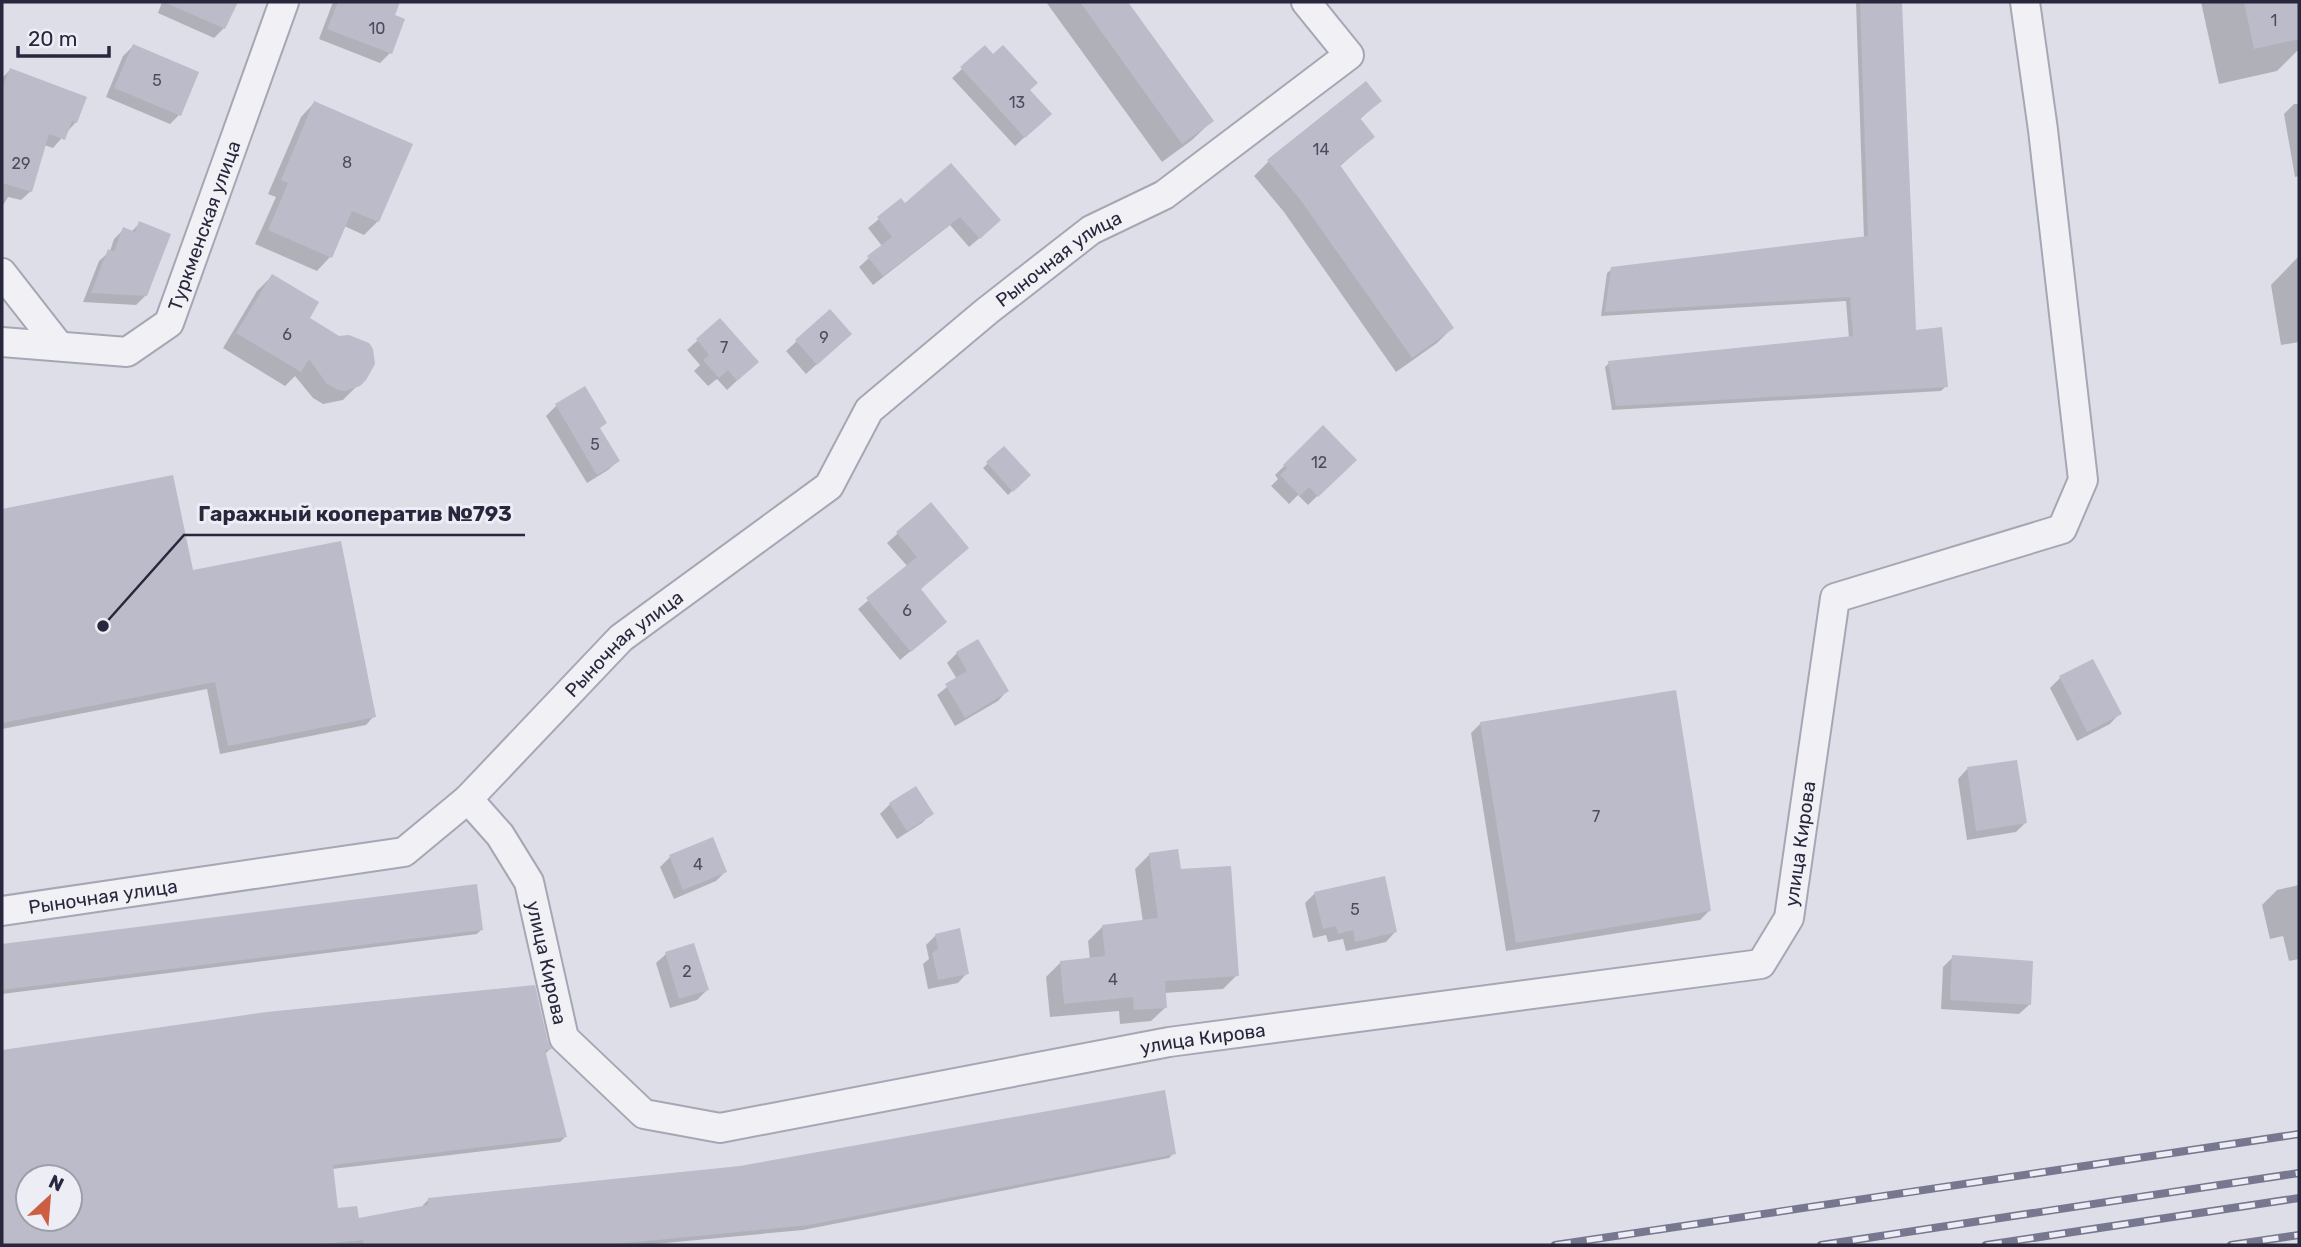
<svg xmlns="http://www.w3.org/2000/svg" width="2301" height="1247" viewBox="0 0 2301 1247" font-family="Rubik,sans-serif">
<style>
.shadow{fill:#0003;fill-rule:evenodd}
.building{fill:#bbbbc9;fill-rule:evenodd}
.lines{fill:none;stroke-linecap:round;stroke-linejoin:round}
.minor-casing{stroke:#a6a7b4;stroke-width:32}
.minor{stroke:#f0f0f5;stroke-width:28}
.rail-casing{stroke:#777890;stroke-width:8}
.rail{stroke:#ecedf5;stroke-width:5;stroke-dasharray:16;stroke-linecap:butt}
.labels{text-anchor:middle;stroke-width:6;stroke-linejoin:round;paint-order:stroke}
.number-label{font-size:16px;fill:#4c4c60}
.street-label{font-size:19px;fill:#27273d;stroke:#ecedf5}
.leader{fill:none;stroke:#27273d;stroke-width:2.5}
.callout-dot{fill:#27273d;stroke:#ecedf5;stroke-width:2.5}
.callout-label{font-size:21px;text-anchor:middle;font-weight:bold;fill:#27273d;stroke:#ecedf5;stroke-width:6;stroke-linejoin:round;paint-order:stroke}
</style>
<rect width="100%" height="100%" fill="#dddee7"/>
<path class="shadow" d="M 162,2 L 236,2 L 224,28 L 214,38 L 158,13 Z
M 333,2 L 398,2 L 393,16 L 390,53 L 380,63 L 319,39 Z
M 1046,2 L 1126,2 L 1212,121 L 1192,140 L 1162,162 Z
M 1856,2 L 1900,2 L 1914,332 L 1946,386 L 1941,391 L 1612,410 L 1605,367 L 1609,363 L 1849,338 L 1846,301 L 1601,316 L 1607,273 L 1612,269 L 1864,239 Z
M 2201,2 L 2299,2 L 2299,49 L 2277,71 L 2219,84 Z
M 133,46 L 179,115 L 170,124 L 106,97 L 123,56 Z
M 993,57 L 1028,90 L 1040,123 L 1015,146 L 952,78 L 962,69 Z
M 10,70 L 76,122 L 53,148 L 44,145 L 31,191 L 21,200 L 8,197 L 2,207 L 2,78 Z
M 1366,84 L 1380,101 L 1359,120 L 1373,137 L 1339,167 L 1452,328 L 1437,343 L 1396,372 L 1284,212 L 1254,176 L 1268,162 Z
M 314,103 L 378,221 L 364,235 L 344,226 L 330,257 L 317,271 L 255,244 L 276,197 L 268,194 L 301,117 Z
M 2294,104 L 2299,104 L 2299,176 L 2295,177 L 2284,114 Z
M 951,165 L 989,230 L 969,247 L 950,225 L 873,285 L 859,267 L 882,246 L 868,228 L 901,201 L 904,205 Z
M 140,223 L 146,295 L 136,305 L 83,302 L 99,261 L 110,251 L 114,239 L 124,229 L 131,232 Z
M 2299,256 L 2299,342 L 2281,345 L 2271,285 Z
M 272,276 L 308,319 L 339,337 L 364,379 L 343,400 L 323,404 L 313,398 L 295,376 L 285,386 L 223,348 L 257,291 Z
M 830,311 L 840,343 L 806,374 L 786,351 Z
M 719,321 L 746,372 L 727,390 L 717,379 L 708,386 L 694,371 L 700,365 L 687,350 Z
M 585,389 L 599,429 L 618,461 L 608,470 L 587,483 L 546,416 L 556,406 Z
M 1323,428 L 1354,460 L 1308,505 L 1298,495 L 1289,504 L 1271,486 L 1278,479 L 1275,475 Z
M 1004,448 L 1028,475 L 1008,495 L 983,468 Z
M 172,477 L 191,572 L 374,716 L 366,725 L 220,754 L 207,689 L 2,729 L 2,511 Z
M 930,505 L 919,590 L 935,631 L 900,660 L 858,609 L 908,567 L 887,543 Z
M 977,641 L 1007,691 L 998,701 L 955,726 L 937,695 L 957,679 L 947,663 L 957,653 Z
M 2093,662 L 2119,714 L 2110,724 L 2077,741 L 2050,688 L 2060,678 Z
M 1481,723 L 1709,911 L 1700,920 L 1506,951 L 1471,733 Z
M 1967,769 L 2025,823 L 2016,832 L 1967,840 L 1958,779 Z
M 890,804 L 932,813 L 922,823 L 897,839 L 880,814 Z
M 1150,854 L 1180,871 L 1237,975 L 1223,989 L 1164,993 L 1166,1007 L 1151,1021 L 1120,1024 L 1119,1011 L 1050,1017 L 1046,977 L 1061,962 L 1090,960 L 1088,941 L 1102,927 L 1143,922 L 1135,869 Z
M 670,857 L 725,872 L 716,881 L 674,899 L 660,867 Z
M 2299,885 L 2299,959 L 2289,961 L 2283,936 L 2270,939 L 2262,905 L 2277,890 Z
M 476,886 L 481,930 L 477,934 L 2,994 L 2,946 Z
M 1315,893 L 1395,932 L 1386,942 L 1346,951 L 1343,939 L 1328,942 L 1326,935 L 1313,938 L 1305,903 Z
M 936,935 L 967,973 L 958,983 L 928,989 L 923,964 L 929,959 L 926,945 Z
M 666,954 L 707,990 L 697,1000 L 670,1008 L 656,963 Z
M 1953,957 L 2029,1005 L 2019,1014 L 1941,1009 L 1943,967 Z
M 268,1014 L 546,1042 L 550,1049 L 545,1054 L 565,1137 L 560,1142 L 332,1169 L 336,1210 L 357,1220 L 424,1208 L 423,1205 L 428,1200 L 1174,1153 L 1169,1158 L 803,1230 L 644,1245 L 2,1245 L 2,1051 ZM 28,1177 L 70,1177 L 70,1219 L 28,1219 Z"/>
<path class="building" d="M 164,2 L 238,2 L 225,29 Z
M 338,2 L 400,2 L 395,15 L 405,19 L 392,54 L 327,29 Z
M 1080,2 L 1128,2 L 1214,121 L 1182,144 Z
M 1860,2 L 1902,2 L 1916,330 L 1942,327 L 1948,387 L 1616,406 L 1608,361 L 1853,336 L 1850,297 L 1605,312 L 1611,267 L 1868,236 Z
M 2244,2 L 2299,2 L 2299,39 L 2254,49 Z
M 133,44 L 199,72 L 181,116 L 114,88 Z
M 985,45 L 993,54 L 1003,45 L 1038,83 L 1030,90 L 1052,114 L 1025,138 L 960,67 Z
M 10,68 L 87,97 L 77,123 L 72,121 L 65,140 L 49,134 L 32,192 L 2,183 L 2,89 Z
M 1366,81 L 1382,101 L 1360,118 L 1375,137 L 1340,165 L 1454,328 L 1412,358 L 1299,198 L 1267,160 Z
M 314,101 L 413,144 L 379,222 L 352,211 L 332,258 L 268,230 L 288,183 L 281,180 Z
M 951,163 L 1001,220 L 980,239 L 960,217 L 883,276 L 867,256 L 892,237 L 877,217 L 901,198 L 905,203 Z
M 139,221 L 171,234 L 147,296 L 91,293 L 108,249 L 114,252 L 123,227 L 135,232 Z
M 272,274 L 319,302 L 310,318 L 339,336 L 349,335 L 369,343 L 373,349 L 375,364 L 366,380 L 360,386 L 345,391 L 338,390 L 327,384 L 309,359 L 301,372 L 236,333 Z
M 830,309 L 852,334 L 817,365 L 795,340 Z
M 720,318 L 759,362 L 737,381 L 728,370 L 719,378 L 703,360 L 709,355 L 696,339 Z
M 585,386 L 607,423 L 600,428 L 620,461 L 597,475 L 555,404 Z
M 1323,425 L 1357,460 L 1318,497 L 1309,487 L 1300,496 L 1280,475 L 1287,468 L 1283,465 Z
M 1004,446 L 1031,475 L 1013,492 L 986,462 Z
M 173,475 L 193,570 L 341,541 L 376,717 L 228,746 L 215,682 L 2,723 L 2,509 Z
M 931,502 L 969,548 L 921,589 L 947,622 L 911,652 L 866,598 L 917,557 L 896,532 Z
M 978,639 L 1009,691 L 965,718 L 945,684 L 967,671 L 956,652 Z
M 2093,659 L 2122,714 L 2087,732 L 2059,676 Z
M 1676,690 L 1711,911 L 1516,943 L 1480,722 Z
M 2017,760 L 2027,823 L 1976,831 L 1967,767 Z
M 916,786 L 934,814 L 907,831 L 889,803 Z
M 713,837 L 727,872 L 683,890 L 669,855 Z
M 1178,849 L 1181,869 L 1231,866 L 1239,976 L 1165,981 L 1167,1008 L 1134,1010 L 1133,997 L 1064,1004 L 1060,961 L 1105,956 L 1102,925 L 1158,918 L 1149,853 Z
M 1385,876 L 1397,932 L 1355,942 L 1353,930 L 1338,934 L 1336,926 L 1323,929 L 1314,892 Z
M 477,884 L 483,930 L 2,990 L 2,944 Z
M 960,928 L 969,974 L 938,980 L 932,953 L 938,949 L 935,934 Z
M 694,943 L 709,990 L 679,999 L 665,952 Z
M 1952,955 L 2033,961 L 2031,1005 L 1950,1000 Z
M 535,985 L 548,1042 L 552,1049 L 545,1050 L 567,1137 L 333,1165 L 338,1208 L 357,1206 L 359,1218 L 428,1205 L 428,1198 L 740,1166 L 1165,1090 L 1176,1154 L 809,1225 L 606,1245 L 364,1245 L 363,1240 L 314,1245 L 2,1245 L 2,1050 L 267,1012 ZM 28,1177 L 70,1177 L 70,1219 L 28,1219 Z"/>
<g class="lines">
<defs>
<g id="minor">
<path d="M 2,273 L 59,346"/>
<path id="s1" d="M 2,342 L 127,352 L 169,323 L 284,2"/>
<path id="s2" d="M 468,799 L 500,835 L 529,882 L 564,1038 L 644,1114 L 720,1128 L 1169,1042 L 1761,964 L 1789,918 L 1835,598 L 2062,529 L 2083,480 L 2043,130 L 2025,2"/>
<path id="s3" d="M 2,911 L 404,852 L 468,799 L 621,638 L 829,486 L 869,410 L 987,311 L 1091,230 L 1164,195 L 1349,55 L 1306,2"/>
</g>
</defs>
<use href="#minor" class="minor-casing"/>
<use href="#minor" class="minor"/>
<defs>
<path id="rail" d="M 1555,1245 L 2299,1134
M 1821,1245 L 2299,1173
M 1986,1245 L 2299,1198
M 2231,1245 L 2299,1235"/>
</defs>
<use href="#rail" class="rail-casing"/>
<use href="#rail" class="rail"/>
</g>
<g class="labels">
<g class="number-label">
<text x="2274" y="26">1</text>
<text x="377" y="34">10</text>
<text x="157" y="86">5</text>
<text x="1017" y="108">13</text>
<text x="1321" y="155">14</text>
<text x="347" y="168">8</text>
<text x="21" y="169">29</text>
<text x="287" y="340">6</text>
<text x="824" y="343">9</text>
<text x="724" y="353">7</text>
<text x="595" y="450">5</text>
<text x="1319" y="468">12</text>
<text x="907" y="616">6</text>
<text x="1596" y="822">7</text>
<text x="698" y="870">4</text>
<text x="1355" y="915">5</text>
<text x="687" y="977">2</text>
<text x="1113" y="985">4</text>
</g>
<g class="street-label">
<text dy="7" stroke="none"><textPath href="#s1" startOffset="280">Туркменская улица</textPath></text>
<text dy="7" stroke="none"><textPath href="#s3" startOffset="1298">Рыночная улица</textPath></text>
<text dy="7" stroke="none"><textPath href="#s3" startOffset="710">Рыночная улица</textPath></text>
<text dy="7" stroke="none"><textPath href="#s2" startOffset="1634">улица Кирова</textPath></text>
<text dy="7" stroke="none"><textPath href="#s3" startOffset="102">Рыночная улица</textPath></text>
<text dy="7" stroke="none"><textPath href="#s2" startOffset="186">улица Кирова</textPath></text>
<text dy="7" stroke="none"><textPath href="#s2" startOffset="942">улица Кирова</textPath></text>
</g>
</g>
<path class="leader" d="M103 626L184 535H525"/>
<circle class="callout-dot" cx="103" cy="626" r="7"/>
<g class="callout-label">
<text x="355" y="521">Гаражный кооператив №793</text>
</g>
<rect width="2301" height="1247" fill="none" stroke="#27273d" stroke-width="7"/>
<g transform="translate(49 1198) rotate(26)"><circle r="33" fill="#ecedf5" stroke="#9d9eab" stroke-width="2"/>
<path d="M0-5L12 26L0 18L-12 26Z" fill="#cb5e43"/>
<text y="-10" font-size="19" font-weight="bold" text-anchor="middle" fill="#27273d">N</text>
</g>
<path d="M18 46v10h91v-10" fill="none" stroke="#27273d" stroke-width="3.5"/>
<text x="28" y="46" font-size="21" fill="#27273d" stroke="#ecedf5" stroke-width="5" paint-order="stroke">20 m</text>
</svg>
